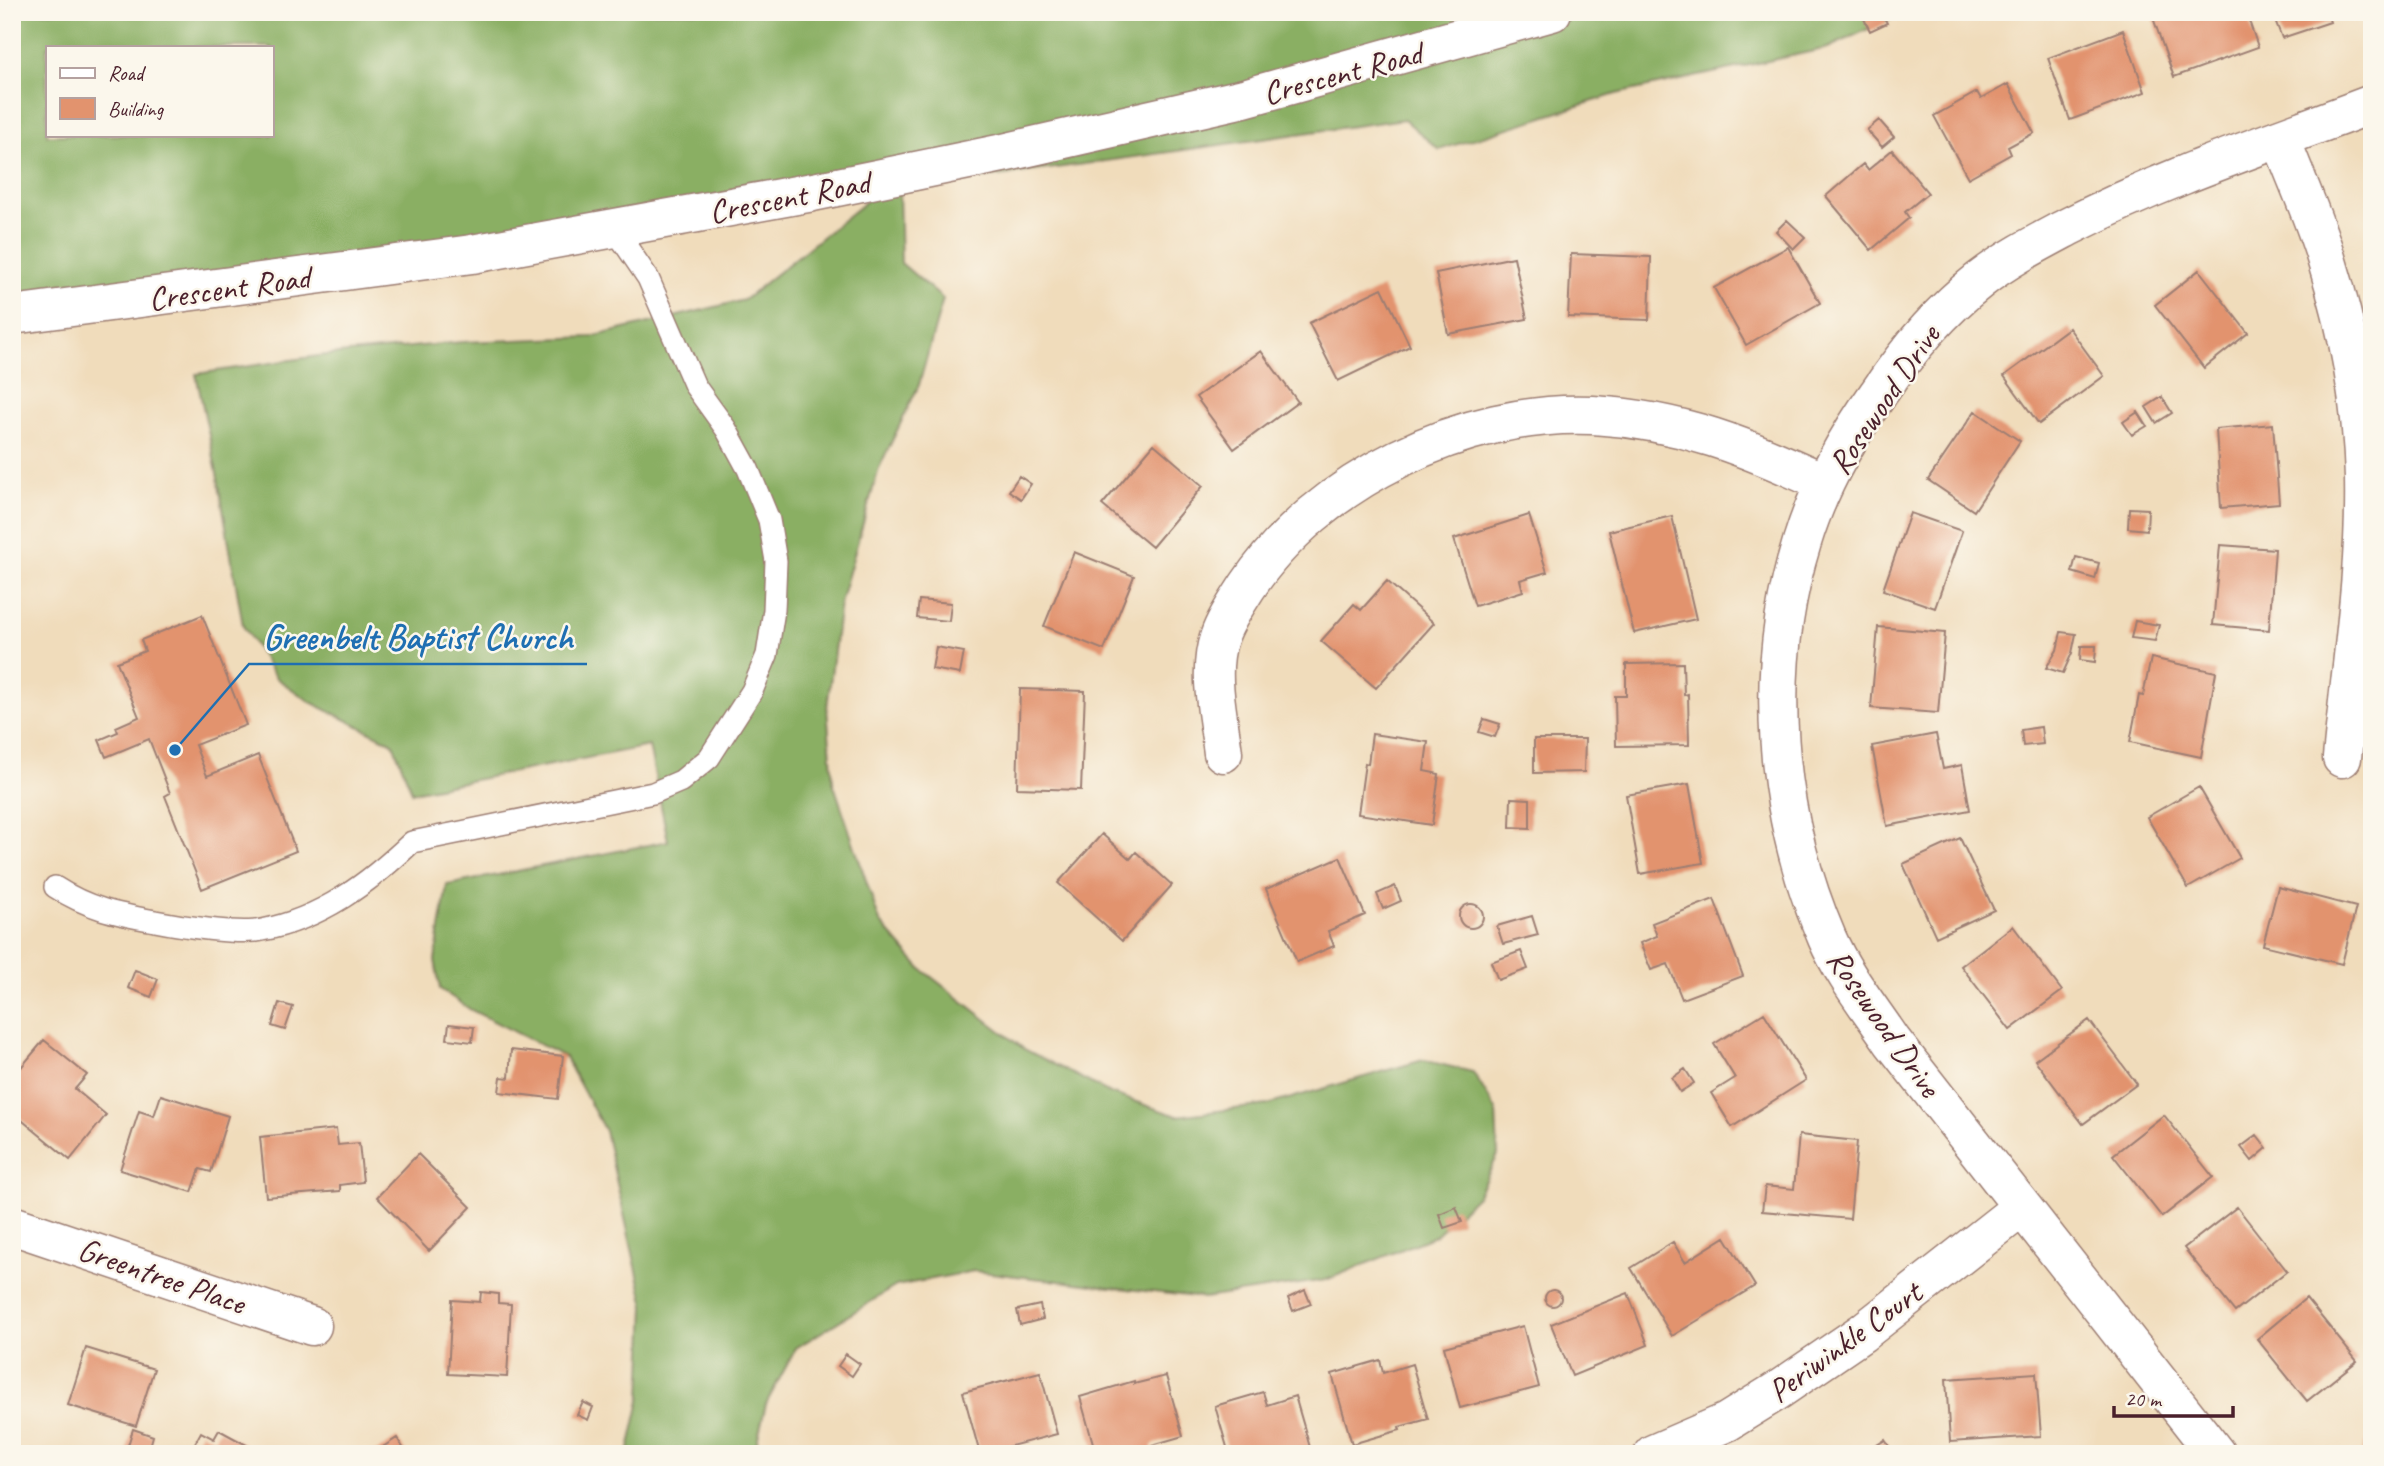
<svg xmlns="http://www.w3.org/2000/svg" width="2384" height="1466" viewBox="0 0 2384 1466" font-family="Caveat,sans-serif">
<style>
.forest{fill:#8aaf64;stroke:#6a6748;stroke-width:2;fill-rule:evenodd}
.building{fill:#e2936e}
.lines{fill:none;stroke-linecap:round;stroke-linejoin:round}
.service-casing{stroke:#9d7e73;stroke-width:24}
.minor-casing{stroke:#9d7e73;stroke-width:41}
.tertiary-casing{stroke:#9d7e73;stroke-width:41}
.service{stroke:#fff;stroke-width:21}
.minor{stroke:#fff;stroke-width:38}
.tertiary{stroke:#fff;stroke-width:38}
.labels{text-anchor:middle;stroke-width:5;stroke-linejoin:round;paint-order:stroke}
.street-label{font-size:33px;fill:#4a1f2b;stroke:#fbf7ec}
.leader{fill:none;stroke:#1f6fb2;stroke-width:2.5}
.callout-dot{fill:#1f6fb2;stroke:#fbf7ec;stroke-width:2.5}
.callout-label{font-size:35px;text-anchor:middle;font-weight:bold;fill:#1f6fb2;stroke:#fbf7ec;stroke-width:5;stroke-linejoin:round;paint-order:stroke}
</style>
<rect width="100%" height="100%" fill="#fbf7ec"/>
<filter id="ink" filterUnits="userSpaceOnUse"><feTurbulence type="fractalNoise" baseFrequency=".0143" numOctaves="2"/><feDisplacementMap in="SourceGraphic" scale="14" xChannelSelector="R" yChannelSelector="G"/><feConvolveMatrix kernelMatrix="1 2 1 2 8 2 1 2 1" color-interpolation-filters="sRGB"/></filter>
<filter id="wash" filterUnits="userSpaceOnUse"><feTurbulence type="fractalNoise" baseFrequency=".00686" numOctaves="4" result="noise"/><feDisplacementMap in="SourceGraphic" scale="28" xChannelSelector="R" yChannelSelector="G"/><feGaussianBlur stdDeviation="1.57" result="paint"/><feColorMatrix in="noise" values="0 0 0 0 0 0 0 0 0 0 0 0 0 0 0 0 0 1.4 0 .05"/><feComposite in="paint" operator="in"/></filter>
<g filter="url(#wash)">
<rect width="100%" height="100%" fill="#f0dcbb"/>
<path class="forest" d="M 12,12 L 1904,12 L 1828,48 L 1616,94 L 1439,150 L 1404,119 L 899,190 L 901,263 L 943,299 L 919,385 L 879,468 L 840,603 L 827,708 L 833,782 L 880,922 L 920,968 L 1024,1049 L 1110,1093 L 1177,1116 L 1267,1105 L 1423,1060 L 1473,1072 L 1496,1110 L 1498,1155 L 1477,1196 L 1435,1236 L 1326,1280 L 1204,1298 L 974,1271 L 896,1286 L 796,1348 L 766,1404 L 754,1454 L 628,1454 L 641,1396 L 645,1306 L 605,1131 L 565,1057 L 471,1010 L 440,989 L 435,960 L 447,885 L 668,841 L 649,746 L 412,792 L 393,743 L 312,703 L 276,678 L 243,626 L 217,473 L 196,374 L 318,356 L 462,342 L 591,337 L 744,300 L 875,194 L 12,313 ZM 47,47 L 271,47 L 271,135 L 47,135 Z"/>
<g id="blocks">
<path class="building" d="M 1878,12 L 1881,12 L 1887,23 L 1870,31 L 1864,19 Z
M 2151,12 L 2246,12 L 2258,47 L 2174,77 Z
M 2272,12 L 2339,12 L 2339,13 L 2328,16 L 2330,22 L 2282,38 Z
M 2123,30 L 2145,92 L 2070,120 L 2048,58 Z
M 2008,84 L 2034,133 L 2008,147 L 2011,154 L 1968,178 L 1934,116 L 1977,92 L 1981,99 Z
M 1879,120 L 1894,137 L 1882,147 L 1867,130 Z
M 1892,150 L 1928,193 L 1905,212 L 1909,218 L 1871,250 L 1826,196 L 1863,164 L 1868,170 Z
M 1787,220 L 1805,237 L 1793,249 L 1776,231 Z
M 1788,247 L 1820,303 L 1746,345 L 1714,288 Z
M 1571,254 L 1651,257 L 1649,320 L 1568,317 Z
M 1514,257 L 1527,319 L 1448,334 L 1436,273 Z
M 2199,270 L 2248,333 L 2204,368 L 2155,305 Z
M 1382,288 L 1410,346 L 1338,381 L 1309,323 Z
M 2069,328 L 2104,376 L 2039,424 L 2004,376 Z
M 1261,351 L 1298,402 L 1234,449 L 1196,397 Z
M 2162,397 L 2172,413 L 2156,423 L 2146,407 Z
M 1975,411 L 2020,441 L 1974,511 L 1928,480 Z
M 2138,412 L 2147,426 L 2132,435 L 2123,422 Z
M 2273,424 L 2279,503 L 2221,508 L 2216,429 Z
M 1154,444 L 1203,486 L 1152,547 L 1102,505 Z
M 1019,476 L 1031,484 L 1021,499 L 1009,491 Z
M 2129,508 L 2148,509 L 2147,530 L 2128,528 Z
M 1910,513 L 1962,531 L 1935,608 L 1883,590 Z
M 1529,515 L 1547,572 L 1520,580 L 1523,591 L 1475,606 L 1454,539 Z
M 1672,516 L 1696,619 L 1634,633 L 1609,531 Z
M 2220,545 L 2275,549 L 2269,630 L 2213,625 Z
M 1074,552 L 1134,576 L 1104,650 L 1044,626 Z
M 2076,557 L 2099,563 L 2095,579 L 2072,572 Z
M 1387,581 L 1434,623 L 1376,688 L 1321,641 L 1354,604 L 1361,610 Z
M 919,600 L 951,603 L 949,621 L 917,618 Z
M 202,615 L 246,725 L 195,745 L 207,776 L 258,755 L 296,851 L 202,889 L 165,796 L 170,793 L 149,739 L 106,757 L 99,740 L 118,732 L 116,727 L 139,717 L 117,662 L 145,651 L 141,640 Z
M 2135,621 L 2159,625 L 2155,641 L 2131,638 Z
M 1878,627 L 1945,633 L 1938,713 L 1871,708 Z
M 2061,632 L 2076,634 L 2072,653 L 2063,673 L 2046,668 L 2057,650 Z
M 2081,646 L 2096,646 L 2095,662 L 2080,660 Z
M 936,647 L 964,652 L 960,674 L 932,669 Z
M 2151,658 L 2216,672 L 2201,757 L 2130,742 L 2139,695 L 2143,696 Z
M 1683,663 L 1684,695 L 1688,694 L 1689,745 L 1616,746 L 1615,696 L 1626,696 L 1626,664 Z
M 1020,689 L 1085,691 L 1081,790 L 1017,788 Z
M 1484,719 L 1500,724 L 1495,737 L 1479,732 Z
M 2041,727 L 2043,744 L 2023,746 L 2021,730 Z
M 1372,734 L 1428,742 L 1424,771 L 1439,774 L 1432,825 L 1358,814 L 1365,763 L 1368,764 Z
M 1936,734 L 1943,769 L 1962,765 L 1970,810 L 1887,826 L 1872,746 Z
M 1534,739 L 1585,739 L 1584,772 L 1534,773 Z
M 1689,784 L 1703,863 L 1640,874 L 1626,795 Z
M 2199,787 L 2240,858 L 2188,888 L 2147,817 Z
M 1511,798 L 1530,799 L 1530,828 L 1510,827 Z
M 1102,834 L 1130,859 L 1136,852 L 1172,885 L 1122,941 L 1058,883 Z
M 1960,838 L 1994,910 L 1936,937 L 1903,864 Z
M 1340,857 L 1365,915 L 1328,931 L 1334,946 L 1297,962 L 1266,889 Z
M 1395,886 L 1401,901 L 1383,909 L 1377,894 Z
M 2278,887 L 2356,907 L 2342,964 L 2263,945 Z
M 1714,899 L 1743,976 L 1682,999 L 1668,964 L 1651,970 L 1640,943 L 1657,936 L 1652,923 Z
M1459 916a12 12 0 1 1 24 0a12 12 0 1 1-24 0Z
M 1532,916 L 1538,935 L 1503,944 L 1497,926 Z
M 2013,926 L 2062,991 L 2010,1030 L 1961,966 Z
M 1521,951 L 1528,969 L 1498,980 L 1491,962 Z
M 135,970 L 158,979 L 151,997 L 128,988 Z
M 279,1003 L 293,1007 L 285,1030 L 272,1026 Z
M 1764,1013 L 1806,1080 L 1732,1127 L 1711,1093 L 1735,1078 L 1714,1044 Z
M 2089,1020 L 2137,1084 L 2083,1124 L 2035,1060 Z
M 449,1024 L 474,1027 L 472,1042 L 447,1039 Z
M 44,1040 L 87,1075 L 75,1089 L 106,1115 L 70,1160 L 12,1112 L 12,1078 Z
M 511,1050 L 563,1056 L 558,1099 L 499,1092 L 501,1077 L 509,1078 Z
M 1685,1069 L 1694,1083 L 1680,1092 L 1672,1078 Z
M 161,1095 L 228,1116 L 211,1172 L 200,1169 L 192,1192 L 120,1170 L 139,1111 L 154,1116 Z
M 2164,1115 L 2213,1177 L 2162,1217 L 2113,1155 Z
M 336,1129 L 338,1145 L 359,1143 L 363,1182 L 340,1185 L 340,1191 L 266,1197 L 260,1137 Z
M 1799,1135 L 1857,1141 L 1850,1219 L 1762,1211 L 1765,1186 L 1794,1189 Z
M 2257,1135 L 2267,1148 L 2252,1161 L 2241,1147 Z
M 418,1154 L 471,1207 L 429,1251 L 377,1197 Z
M 1456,1207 L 1462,1222 L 1444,1228 L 1439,1214 Z
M 2237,1207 L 2287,1271 L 2235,1312 L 2184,1248 Z
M 1725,1237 L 1755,1286 L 1672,1336 L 1631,1268 L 1673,1242 L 1685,1262 Z
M 1305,1290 L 1311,1304 L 1293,1311 L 1288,1298 Z
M1545 1298a8 8 0 1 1 16 0a8 8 0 1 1-16 0Z
M 481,1292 L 498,1294 L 498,1303 L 511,1304 L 507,1377 L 448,1374 L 452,1300 L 480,1302 Z
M 1628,1293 L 1648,1345 L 1572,1376 L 1551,1324 Z
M 2306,1298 L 2357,1361 L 2307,1401 L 2257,1339 Z
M 1040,1305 L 1043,1319 L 1020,1325 L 1017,1310 Z
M 1523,1326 L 1539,1387 L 1460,1408 L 1444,1347 Z
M 86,1348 L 154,1369 L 136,1426 L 68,1405 Z
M 846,1354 L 860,1364 L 852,1376 L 838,1366 Z
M 1380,1360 L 1383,1373 L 1412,1364 L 1428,1419 L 1399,1427 L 1400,1430 L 1352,1444 L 1332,1374 Z
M 1040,1372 L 1057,1434 L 980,1454 L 963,1392 Z
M 2036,1373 L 2041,1436 L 1950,1442 L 1946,1379 Z
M 1166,1376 L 1183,1436 L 1152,1445 L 1152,1454 L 1096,1454 L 1080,1397 L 1134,1381 L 1134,1384 Z
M 1263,1392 L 1267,1405 L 1295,1396 L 1311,1451 L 1303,1454 L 1229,1454 L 1215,1406 Z
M 583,1402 L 593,1407 L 588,1420 L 577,1415 Z
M 2372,1426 L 2372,1454 L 2361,1454 Z
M 133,1429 L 153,1436 L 148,1454 L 126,1452 Z
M 219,1430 L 263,1454 L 189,1454 L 201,1432 L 214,1439 Z
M 397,1438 L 407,1454 L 372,1454 Z
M 1885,1440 L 1894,1454 L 1863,1454 Z"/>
</g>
</g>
<g filter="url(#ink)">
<use href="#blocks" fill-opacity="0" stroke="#9d7e73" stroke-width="2"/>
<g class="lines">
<defs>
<path id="service" d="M 55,887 C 89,909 117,914 155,921 C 180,926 239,935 262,930 C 321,919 369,883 412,842 L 653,793 L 681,781 L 709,758 L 752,691 L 767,655 L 774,610 L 776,561 L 769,520 L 748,469 L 726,429 L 695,386 L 648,278 L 614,228"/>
<path id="minor" d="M 2281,139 C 2296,179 2314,218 2326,258 C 2348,328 2362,405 2364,478 C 2366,571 2351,664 2342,758
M 1223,753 C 1219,718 1207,673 1219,638 C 1225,620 1237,603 1247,587 C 1318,480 1465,409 1593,415 C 1681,420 1747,447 1825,483
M 12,1225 L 312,1326
M 1653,1454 L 1727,1422 L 1777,1391 L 1862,1333 L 2022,1207
M 2216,1454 L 1892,1041 C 1870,1008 1843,975 1827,938 C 1774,815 1762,670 1802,542 C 1818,489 1846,439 1878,394 C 1907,351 1939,312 1980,280 C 2007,259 2038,243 2068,227 C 2165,177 2270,143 2372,104"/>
<path id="tertiary" d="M 12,315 L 472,254 L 813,192 L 1003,153 L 1244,98 L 1552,12"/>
</defs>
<use href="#service" class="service-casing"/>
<use href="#minor" class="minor-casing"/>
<use href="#tertiary" class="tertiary-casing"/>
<use href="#service" class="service"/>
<use href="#minor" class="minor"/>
<use href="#tertiary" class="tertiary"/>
</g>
</g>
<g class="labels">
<g class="street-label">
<text transform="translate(1342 72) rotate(-15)" y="12">Crescent Road</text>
<text transform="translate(789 196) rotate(-11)" y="12">Crescent Road</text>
<text transform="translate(229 287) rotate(-8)" y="12">Crescent Road</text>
<text transform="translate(1883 399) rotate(-56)" y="12">Rosewood Drive</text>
<text transform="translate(1885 1022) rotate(55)" y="12">Rosewood Drive</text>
<text transform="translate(162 1275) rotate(19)" y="12">Greentree Place</text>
<text transform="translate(1844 1341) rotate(-36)" y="12">Periwinkle Court</text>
</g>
</g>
<path class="leader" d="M175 750L249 664H587"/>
<circle class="callout-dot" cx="175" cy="750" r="7"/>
<g class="callout-label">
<text x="418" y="649">Greenbelt Baptist Church</text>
</g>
<rect width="2384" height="1466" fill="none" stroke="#fbf7ec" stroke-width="42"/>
<rect x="46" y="46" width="228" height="91" fill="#fbf7ec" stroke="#b4a19f" stroke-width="2"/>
<rect x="60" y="68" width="35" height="10" fill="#ffffff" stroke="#b4a19f" stroke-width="2"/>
<text x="108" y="80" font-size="21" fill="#4a1f2b">Road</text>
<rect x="60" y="98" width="35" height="21" fill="#e2936e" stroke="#b4a19f" stroke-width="2"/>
<text x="108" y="116" font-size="21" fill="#4a1f2b">Building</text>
<path d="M2114 1406v10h119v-10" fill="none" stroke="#4a1f2b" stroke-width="3.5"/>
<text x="2125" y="1406" font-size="21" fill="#4a1f2b" stroke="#fbf7ec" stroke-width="5" paint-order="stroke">20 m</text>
</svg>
